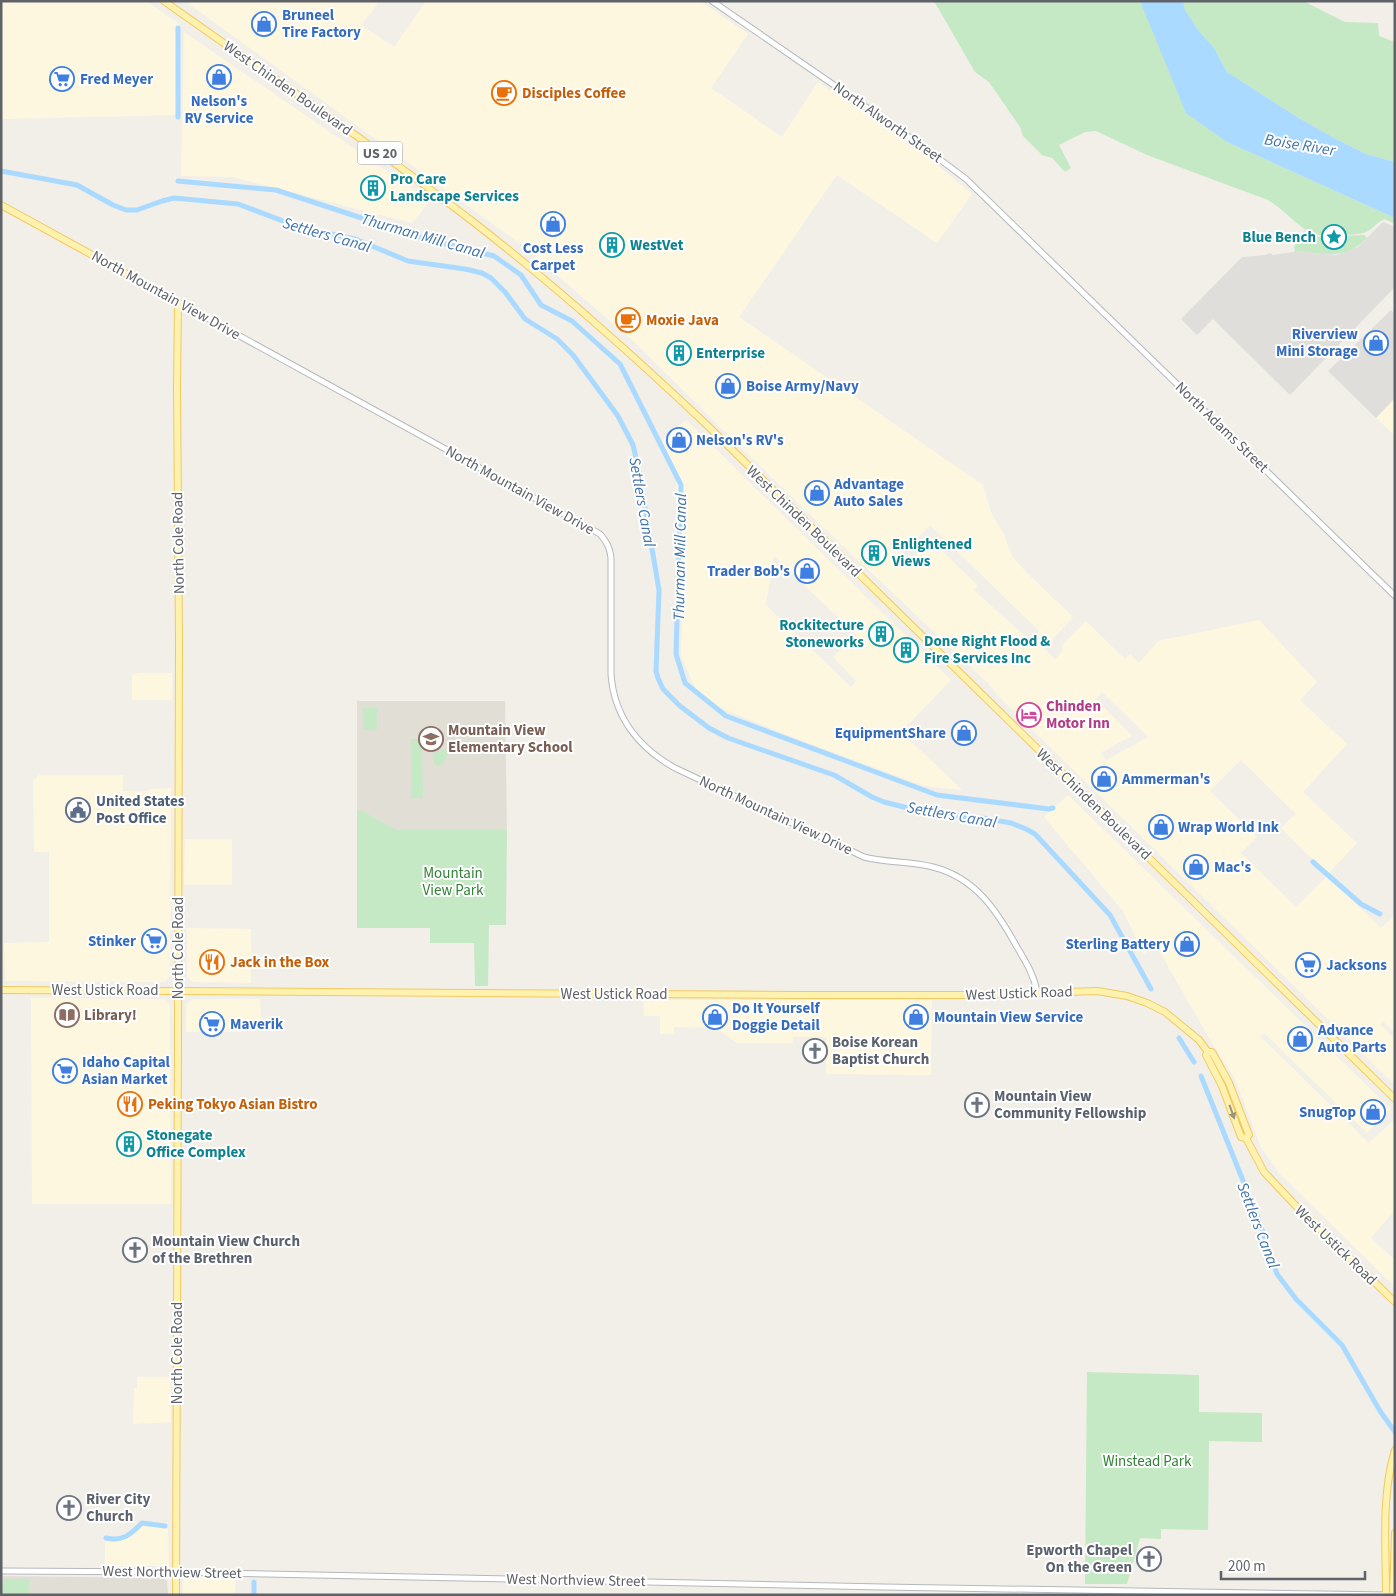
<svg xmlns="http://www.w3.org/2000/svg" width="1396" height="1596" viewBox="0 0 1396 1596" font-family="'Source Sans 3',sans-serif">
<style>
.commercial{fill:#fef7e0;fill-rule:evenodd}
.industrial{fill:#e0deda}
.education{fill:#e1ded6}
.green{fill:#c5e8c5}
.water{fill:#aadaff}
.lines{fill:none;stroke-linecap:round;stroke-linejoin:round}
.canal{stroke:#aadaff;stroke-width:5}
.minor-casing{stroke:#b5b8bc;stroke-width:7}
.major-casing{stroke:#f2c960;stroke-width:8}
.minor{stroke:#fff;stroke-width:5}
.major{stroke:#fff2af;stroke-width:6}
.oneway{fill:#979581}
.labels{text-anchor:middle;stroke-width:4;stroke-linejoin:round;paint-order:stroke}
.shield{fill:#fff;stroke:#8f9295;stroke-width:1}
.shield-label{font-size:14px;font-weight:bold;fill:#5f6368}
.shop-label{font-size:15px;font-weight:bold;fill:#366cbe;stroke:#fff;text-anchor:start}
.street-label{font-size:15px;fill:#5f6368;stroke:#fff}
.food-label{font-size:15px;font-weight:bold;fill:#c56008;stroke:#fff;text-anchor:start}
.culture-label{font-size:15px;font-weight:bold;fill:#0d838f;stroke:#fff;text-anchor:start}
.hotel-label{font-size:15px;font-weight:bold;fill:#b23c85;stroke:#fff;text-anchor:start}
.education-label{font-size:15px;font-weight:bold;fill:#785e54;stroke:#fff;text-anchor:start}
.service-label{font-size:15px;font-weight:bold;fill:#4e5e75;stroke:#fff;text-anchor:start}
.park-label{font-size:15px;fill:#348238;stroke:#fff}
.worship-label{font-size:15px;font-weight:bold;fill:#5b616d;stroke:#fff;text-anchor:start}
.water-label{font-size:16px;font-style:italic;fill:#4174aa;stroke:#fff}
</style>
<rect width="100%" height="100%" fill="#f1efe8"/>
<path class="commercial" d="M 1,1 L 146,1 L 178,23 L 177,115 L 5,119 L 1,116 Z
M 189,1 L 380,1 L 361,25 L 394,47 L 426,1 L 700,1 L 748,34 L 711,88 L 782,137 L 818,82 L 924,154 L 972,194 L 937,243 L 837,175 L 739,317 L 983,485 L 991,512 L 1004,535 L 1012,556 L 1026,572 L 1073,617 L 1044,649 L 1055,659 L 1062,652 L 1062,645 L 1086,621 L 1125,659 L 1130,654 L 1139,663 L 1158,641 L 1259,620 L 1317,682 L 1300,700 L 1347,744 L 1303,792 L 1357,843 L 1328,874 L 1281,828 L 1296,814 L 1241,760 L 1210,791 L 1257,837 L 1241,853 L 1296,907 L 1327,876 L 1381,928 L 1395,915 L 1395,1033 L 1383,1021 L 1380,1024 L 1395,1039 L 1395,1085 L 1000,698 L 988,683 L 806,511 L 631,339 L 523,246 L 189,4 ZM 930,525 L 1039,631 L 1030,641 L 974,590 L 978,586 L 931,540 L 907,563 L 900,556 ZM 1102,692 L 1148,737 L 1106,760 L 1100,753 L 1132,736 L 1096,699 Z
M 184,32 L 375,163 L 430,201 L 412,223 L 233,177 L 181,176 Z
M 1395,398 L 1395,436 L 1376,418 Z
M 686,420 L 951,680 L 901,732 L 962,790 L 924,786 L 800,740 L 718,707 L 696,690 L 681,655 L 683,595 L 676,479 L 658,444 ZM 774,556 L 856,635 L 833,657 L 856,681 L 851,687 L 766,605 Z
M 139,673 L 172,673 L 172,700 L 132,700 L 132,675 Z
M 39,775 L 123,775 L 123,791 L 147,791 L 151,789 L 171,788 L 170,975 L 165,982 L 5,981 L 4,943 L 49,942 L 49,852 L 34,852 L 33,780 Z
M 1068,795 L 1391,1109 L 1367,1133 L 1264,1033 L 1260,1036 L 1369,1143 L 1395,1119 L 1395,1210 L 1371,1238 L 1395,1260 L 1395,1287 L 1279,1173 L 1261,1147 L 1235,1079 L 1212,1043 L 1155,944 L 1144,955 L 1123,911 L 1044,817 Z
M 185,839 L 232,839 L 232,885 L 184,885 Z
M 187,928 L 251,929 L 251,983 L 192,982 L 187,976 Z
M 31,998 L 164,999 L 170,1005 L 171,1204 L 32,1204 Z
M 193,999 L 260,999 L 261,1020 L 242,1020 L 242,1032 L 186,1032 L 186,1004 Z
M 643,1000 L 932,1000 L 931,1075 L 826,1074 L 826,1037 L 793,1037 L 793,1043 L 737,1043 L 716,1028 L 674,1027 L 674,1034 L 660,1034 L 660,1016 L 644,1016 Z
M 137,1377 L 171,1377 L 171,1422 L 133,1424 L 134,1388 L 137,1388 Z
M 144,1523 L 168,1529 L 169,1566 L 105,1566 L 105,1540 L 112,1542 L 129,1537 Z
M 183,1576 L 236,1577 L 235,1595 L 183,1595 Z"/>
<path class="industrial" d="M 1383,222 L 1395,227 L 1395,287 L 1290,395 L 1213,319 L 1197,335 L 1181,319 L 1242,257 L 1265,255 L 1270,253 L 1273,255 L 1299,251 L 1336,255 L 1358,247 Z
M 1391,310 L 1395,314 L 1395,398 L 1376,418 L 1328,371 Z"/>
<path class="education" d="M 357,701 L 505,701 L 507,830 L 395,830 L 363,811 L 357,811 Z
M 1,1576 L 163,1578 L 167,1581 L 168,1595 L 1,1595 Z"/>
<path class="green" d="M 934,1 L 1140,1 L 1227,142 L 1395,218 L 1395,224 L 1385,219 C 1376,222 1372,231 1363,233 C 1351,235 1323,238 1312,233 C 1295,225 1284,209 1268,200 L 1147,155 L 1096,131 L 1085,132 L 1059,145 L 1071,168 L 1065,172 L 1052,158 L 1042,155 L 1023,136 L 1020,127 L 989,82 L 975,72 Z
M 1183,1 L 1303,1 L 1345,22 L 1378,23 L 1379,36 L 1395,42 L 1395,162 L 1366,154 L 1336,139 L 1299,118 L 1227,72 L 1214,48 L 1199,31 L 1185,10 Z
M 1304,231 L 1319,237 L 1364,235 L 1367,238 C 1346,260 1327,254 1299,251 L 1295,252 L 1294,247 Z
M 363,708 L 377,708 L 377,730 L 363,730 Z
M 411,739 L 422,739 L 423,798 L 411,798 Z
M 445,750 L 448,754 L 445,758 L 444,763 L 437,767 L 433,760 L 433,754 L 437,751 Z
M 357,811 L 363,811 L 396,830 L 507,830 L 506,925 L 489,925 L 488,986 L 475,986 L 474,943 L 430,943 L 430,928 L 357,928 Z
M 1087,1372 L 1199,1375 L 1199,1412 L 1262,1413 L 1262,1442 L 1209,1441 L 1208,1530 L 1161,1529 L 1161,1539 L 1140,1538 L 1127,1584 L 1085,1584 Z
M 4,1579 L 29,1579 L 29,1595 L 1,1595 Z"/>
<path class="water" d="M 1140,1 L 1183,1 L 1185,10 L 1199,31 L 1214,48 L 1227,72 L 1299,118 L 1336,139 L 1366,154 L 1395,162 L 1395,218 L 1227,142 L 1186,113 Z"/>
<g class="lines">
<path class="canal" d="M 178,28 L 178,117
M 1,171 L 77,185 L 113,205 L 126,210 L 137,210 L 162,201 L 174,198 L 238,204 L 299,227 L 355,239 L 408,261 L 465,269 L 482,273 L 491,278 L 505,292 L 525,319 L 557,339 L 573,355 L 618,416 L 633,445 L 638,466 L 659,590 L 656,671 L 658,678 L 663,689 L 680,706 L 709,728 L 728,738 L 834,775 L 872,797 L 884,802 L 932,814 L 983,818 L 1011,823 L 1026,829 L 1035,834 L 1110,915 L 1151,989
M 178,181 L 276,190 L 426,239 L 494,256 L 521,275 L 541,305 L 572,321 L 620,364 L 681,485 L 676,654 L 685,683 L 726,716 L 937,795 L 1049,809 L 1053,808
M 1313,862 L 1361,904 L 1380,914
M 1179,1038 L 1194,1062
M 1201,1076 L 1258,1218 L 1277,1274 L 1296,1299 L 1342,1345 L 1380,1411 L 1395,1432
M 106,1538 C 123,1542 131,1534 142,1523 L 165,1526
M 254,1582 L 254,1595"/>
<defs>
<path id="minor" d="M 712,1 L 918,143 L 966,179 L 1395,596
M 178,302 L 600,534 C 607,542 610,548 611,558 L 611,674 C 614,717 639,748 675,768 L 864,857 C 887,863 910,861 933,867 C 976,878 997,911 1017,947 C 1026,962 1034,975 1037,992
M 1,1571 L 176,1572 L 883,1587 L 1388,1595"/>
<path id="major" d="M 164,1 C 268,75 375,146 476,224 C 558,288 635,357 710,428 L 1395,1099
M 1,205 L 178,302 L 177,387 L 179,641 L 178,1041 L 176,1595
M 1,990 L 797,995 L 976,995 L 1097,991 L 1127,996 L 1147,1003 L 1165,1012 L 1199,1040 L 1208,1052 L 1212,1052 L 1229,1083 L 1249,1135 L 1246,1138
M 1208,1052 L 1206,1055 L 1222,1086 L 1241,1137 L 1246,1138 L 1264,1172 L 1297,1207 L 1395,1302
M 1386,1595 C 1386,1547 1381,1496 1395,1450
M 1393,1595 L 1395,1533"/>
</defs>
<use href="#minor" class="minor-casing"/>
<use href="#major" class="major-casing"/>
<use href="#minor" class="minor"/>
<use href="#major" class="major"/>
</g>
<defs><path id="oneway-solid" d="M-6-.8H1V-3.2L6.5 0L1 3.2V.8H-6Z" transform="scale(1.25)"/></defs>
<use class="oneway" href="#oneway-solid" transform="translate(1232 1112) rotate(70)"/>
<defs>
<symbol id="shop-ring" viewBox="-11 -11 22 22"><circle r="9.5" fill="#fff" stroke="#3f7fe0" stroke-width="1.5"/><path d="M-5-2.5h2.3a2.7 3.5 0 0 1 5.4 0H5L5.5 6h-11ZM-1.5-2.5h3a1.5 2.3 0 0 0-3 0Z" fill="#3f7fe0"/></symbol>
<symbol id="supermarket-ring" viewBox="-11 -11 22 22"><circle r="9.5" fill="#fff" stroke="#3f7fe0" stroke-width="1.5"/><path d="M-6-5.5h2.5l.6 2H6L4.5 2H-2.5L-4.4-4H-6ZM-1.5 3.2a1.3 1.3 0 1 0 .1 0ZM3 3.2a1.3 1.3 0 1 0 .1 0Z" fill="#3f7fe0"/></symbol>
<symbol id="cafe-ring" viewBox="-11 -11 22 22"><circle r="9.5" fill="#fff" stroke="#e8710a" stroke-width="1.5"/><path d="M-5.5-4.5H6V0H3Q3 3.5 0 3.5H-2.5Q-5.5 3.5-5.5 0ZM3-3.2v2h1.7v-2ZM-6 4.5H4V6H-6Z" fill="#e8710a"/></symbol>
<symbol id="building-ring" viewBox="-11 -11 22 22"><circle r="9.5" fill="#fff" stroke="#0f9aa8" stroke-width="1.5"/><path d="M-4-6H4V6H1V3H-1V6H-4ZM-2.5-4.3h1.7v1.8h-1.7ZM.8-4.3h1.7v1.8H.8ZM-2.5-1h1.7V.8h-1.7ZM.8-1h1.7V.8H.8Z" fill="#0f9aa8"/></symbol>
<symbol id="sight-ring" viewBox="-11 -11 22 22"><circle r="9.5" fill="#fff" stroke="#0f9aa8" stroke-width="1.5"/><path d="M0-6L1.8-2.2L6-1.7L2.9 1.2L3.7 5.4L0 3.3L-3.7 5.4L-2.9 1.2L-6-1.7L-1.8-2.2Z" fill="#0f9aa8"/></symbol>
<symbol id="hotel-ring" viewBox="-11 -11 22 22"><circle r="9.5" fill="#fff" stroke="#d1479c" stroke-width="1.5"/><path d="M-6-4.5h1.5V1H6V5H4.5V3h-9V5H-6ZM-4 0a1.8 1.8 0 1 1 3.6 0ZM.5 0V-2.5h3Q6-2.5 6 0Z" fill="#d1479c"/></symbol>
<symbol id="school-ring" viewBox="-11 -11 22 22"><circle r="9.5" fill="#fff" stroke="#8d6e63" stroke-width="1.5"/><path d="M0-5L7-2L0 1L-7-2ZM-4 1L0 2.5L4 1V4Q0 6-4 4Z" fill="#8d6e63"/></symbol>
<symbol id="civic-ring" viewBox="-11 -11 22 22"><circle r="9.5" fill="#fff" stroke="#5c6f8a" stroke-width="1.5"/><path d="M-.6-6.5H3V-4.5H.6V-3L4-1V1h2V6H-6V1h2V-1L-.6-3ZM-1.2 2.5V6h2.4V2.5Z" fill="#5c6f8a"/></symbol>
<symbol id="restaurant-ring" viewBox="-11 -11 22 22"><circle r="9.5" fill="#fff" stroke="#e8710a" stroke-width="1.5"/><path d="M-5-6h1v4h1v-4h1v4h1v-4h1v5L-1.5 .5V6h-2V.5L-5-1ZM5-6V6H3V1.5H1.5Q1.5-4 5-6Z" fill="#e8710a"/></symbol>
<symbol id="library-ring" viewBox="-11 -11 22 22"><circle r="9.5" fill="#fff" stroke="#8d6e63" stroke-width="1.5"/><path d="M-6-4Q-3-5.5-.7-3.5V5Q-3 3-6 4ZM6-4Q3-5.5 .7-3.5V5Q3 3 6 4Z" fill="#8d6e63"/></symbol>
<symbol id="church-ring" viewBox="-11 -11 22 22"><circle r="9.5" fill="#fff" stroke="#6b7280" stroke-width="1.5"/><path d="M-1.2-6h2.4v3.5h3.3v2.4h-3.3V6h-2.4V-.1h-3.3v-2.4h3.3Z" fill="#6b7280"/></symbol>
</defs>
<g fill-rule="evenodd">
<use href="#shop-ring" x="250" y="10" width="28" height="28"/>
<use href="#shop-ring" x="205" y="63" width="28" height="28"/>
<use href="#supermarket-ring" x="48" y="65" width="28" height="28"/>
<use href="#cafe-ring" x="490" y="79" width="28" height="28"/>
<use href="#building-ring" x="359" y="174" width="28" height="28"/>
<use href="#shop-ring" x="539" y="210" width="28" height="28"/>
<use href="#sight-ring" x="1320" y="223" width="28" height="28"/>
<use href="#building-ring" x="598" y="231" width="28" height="28"/>
<use href="#cafe-ring" x="614" y="306" width="28" height="28"/>
<use href="#shop-ring" x="1362" y="329" width="28" height="28"/>
<use href="#building-ring" x="665" y="339" width="28" height="28"/>
<use href="#shop-ring" x="714" y="372" width="28" height="28"/>
<use href="#shop-ring" x="665" y="426" width="28" height="28"/>
<use href="#shop-ring" x="803" y="479" width="28" height="28"/>
<use href="#building-ring" x="860" y="539" width="28" height="28"/>
<use href="#shop-ring" x="793" y="557" width="28" height="28"/>
<use href="#building-ring" x="867" y="620" width="28" height="28"/>
<use href="#building-ring" x="892" y="636" width="28" height="28"/>
<use href="#hotel-ring" x="1015" y="701" width="28" height="28"/>
<use href="#shop-ring" x="950" y="719" width="28" height="28"/>
<use href="#school-ring" x="417" y="725" width="28" height="28"/>
<use href="#shop-ring" x="1090" y="765" width="28" height="28"/>
<use href="#civic-ring" x="64" y="796" width="28" height="28"/>
<use href="#shop-ring" x="1147" y="813" width="28" height="28"/>
<use href="#shop-ring" x="1182" y="853" width="28" height="28"/>
<use href="#supermarket-ring" x="140" y="927" width="28" height="28"/>
<use href="#shop-ring" x="1173" y="930" width="28" height="28"/>
<use href="#restaurant-ring" x="198" y="948" width="28" height="28"/>
<use href="#supermarket-ring" x="1294" y="951" width="28" height="28"/>
<use href="#library-ring" x="53" y="1001" width="28" height="28"/>
<use href="#shop-ring" x="701" y="1003" width="28" height="28"/>
<use href="#shop-ring" x="902" y="1003" width="28" height="28"/>
<use href="#supermarket-ring" x="198" y="1010" width="28" height="28"/>
<use href="#shop-ring" x="1286" y="1025" width="28" height="28"/>
<use href="#church-ring" x="801" y="1037" width="28" height="28"/>
<use href="#supermarket-ring" x="51" y="1057" width="28" height="28"/>
<use href="#restaurant-ring" x="116" y="1090" width="28" height="28"/>
<use href="#church-ring" x="963" y="1091" width="28" height="28"/>
<use href="#shop-ring" x="1359" y="1098" width="28" height="28"/>
<use href="#building-ring" x="115" y="1130" width="28" height="28"/>
<use href="#church-ring" x="121" y="1236" width="28" height="28"/>
<use href="#church-ring" x="55" y="1494" width="28" height="28"/>
<use href="#church-ring" x="1135" y="1545" width="28" height="28"/>
</g>
<g class="labels">
<rect class="shield" x="357.5" y="141.5" width="45" height="23" rx="4"/>
<g class="shield-label">
<text x="380" y="158">US 20</text>
</g>
<g class="shop-label">
<text x="282" y="20">Bruneel<tspan x="282" dy="17">Tire Factory</tspan></text>
<text x="80" y="84">Fred Meyer</text>
<text x="219" y="106" text-anchor="middle">Nelson's<tspan x="219" dy="17">RV Service</tspan></text>
<text x="553" y="253" text-anchor="middle">Cost Less<tspan x="553" dy="17">Carpet</tspan></text>
<text x="1358" y="339" text-anchor="end">Riverview<tspan x="1358" dy="17">Mini Storage</tspan></text>
<text x="746" y="391">Boise Army/Navy</text>
<text x="696" y="445">Nelson's RV's</text>
<text x="834" y="489">Advantage<tspan x="834" dy="17">Auto Sales</tspan></text>
<text x="790" y="576" text-anchor="end">Trader Bob's</text>
<text x="946" y="738" text-anchor="end">EquipmentShare</text>
<text x="1122" y="784">Ammerman's</text>
<text x="1178" y="832">Wrap World Ink</text>
<text x="1214" y="872">Mac's</text>
<text x="136" y="946" text-anchor="end">Stinker</text>
<text x="1170" y="949" text-anchor="end">Sterling Battery</text>
<text x="1326" y="970">Jacksons</text>
<text x="732" y="1013">Do It Yourself<tspan x="732" dy="17">Doggie Detail</tspan></text>
<text x="934" y="1022">Mountain View Service</text>
<text x="230" y="1029">Maverik</text>
<text x="1318" y="1035">Advance<tspan x="1318" dy="17">Auto Parts</tspan></text>
<text x="82" y="1067">Idaho Capital<tspan x="82" dy="17">Asian Market</tspan></text>
<text x="1356" y="1117" text-anchor="end">SnugTop</text>
</g>
<g class="street-label">
<text transform="translate(288 88) rotate(35)" y="5">West Chinden Boulevard</text>
<text transform="translate(888 122) rotate(35)" y="5">North Alworth Street</text>
<text transform="translate(166 295) rotate(29)" y="5">North Mountain View Drive</text>
<text transform="translate(1222 427) rotate(44)" y="5">North Adams Street</text>
<text transform="translate(520 490) rotate(29)" y="5">North Mountain View Drive</text>
<text transform="translate(804 521) rotate(44)" y="5">West Chinden Boulevard</text>
<text transform="translate(178 543) rotate(-91)" y="5">North Cole Road</text>
<text transform="translate(1094 804) rotate(44)" y="5">West Chinden Boulevard</text>
<text transform="translate(776 815) rotate(25)" y="5">North Mountain View Drive</text>
<text transform="translate(178 948) rotate(-90)" y="5">North Cole Road</text>
<text x="105" y="995">West Ustick Road</text>
<text transform="translate(1019 993) rotate(-2)" y="5">West Ustick Road</text>
<text x="614" y="999">West Ustick Road</text>
<text transform="translate(1336 1245) rotate(44)" y="5">West Ustick Road</text>
<text transform="translate(177 1353) rotate(-90)" y="5">North Cole Road</text>
<text transform="translate(172 1572) rotate(1)" y="5">West Northview Street</text>
<text transform="translate(576 1580) rotate(1)" y="5">West Northview Street</text>
</g>
<g class="food-label">
<text x="522" y="98">Disciples Coffee</text>
<text x="646" y="325">Moxie Java</text>
<text x="230" y="967">Jack in the Box</text>
<text x="148" y="1109">Peking Tokyo Asian Bistro</text>
</g>
<g class="culture-label">
<text x="390" y="184">Pro Care<tspan x="390" dy="17">Landscape Services</tspan></text>
<text x="1316" y="242" text-anchor="end">Blue Bench</text>
<text x="630" y="250">WestVet</text>
<text x="696" y="358">Enterprise</text>
<text x="892" y="549">Enlightened<tspan x="892" dy="17">Views</tspan></text>
<text x="864" y="630" text-anchor="end">Rockitecture<tspan x="864" dy="17">Stoneworks</tspan></text>
<text x="924" y="646">Done Right Flood &amp;<tspan x="924" dy="17">Fire Services Inc</tspan></text>
<text x="146" y="1140">Stonegate<tspan x="146" dy="17">Office Complex</tspan></text>
</g>
<g class="hotel-label">
<text x="1046" y="711">Chinden<tspan x="1046" dy="17">Motor Inn</tspan></text>
</g>
<g class="education-label">
<text x="448" y="735">Mountain View<tspan x="448" dy="17">Elementary School</tspan></text>
<text x="84" y="1020">Library!</text>
</g>
<g class="service-label">
<text x="96" y="806">United States<tspan x="96" dy="17">Post Office</tspan></text>
</g>
<g class="park-label">
<text x="453" y="878">Mountain<tspan x="453" dy="17">View Park</tspan></text>
<text x="1147" y="1466">Winstead Park</text>
</g>
<g class="worship-label">
<text x="832" y="1047">Boise Korean<tspan x="832" dy="17">Baptist Church</tspan></text>
<text x="994" y="1101">Mountain View<tspan x="994" dy="17">Community Fellowship</tspan></text>
<text x="152" y="1246">Mountain View Church<tspan x="152" dy="17">of the Brethren</tspan></text>
<text x="86" y="1504">River City<tspan x="86" dy="17">Church</tspan></text>
<text x="1132" y="1555" text-anchor="end">Epworth Chapel<tspan x="1132" dy="17">On the Green</tspan></text>
</g>
<g class="water-label">
<text transform="translate(1300 144) rotate(9)" y="6">Boise River</text>
<text transform="translate(327 234) rotate(16)" y="6">Settlers Canal</text>
<text transform="translate(423 235) rotate(16)" y="6">Thurman Mill Canal</text>
<text transform="translate(643 502) rotate(80)" y="6">Settlers Canal</text>
<text transform="translate(679 557) rotate(-89)" y="6">Thurman Mill Canal</text>
<text transform="translate(952 814) rotate(10)" y="6">Settlers Canal</text>
<text transform="translate(1259 1225) rotate(69)" y="6">Settlers Canal</text>
</g>
</g>
<rect width="1396" height="1596" fill="none" stroke="#5f6368" stroke-width="5"/>
<path d="M1221 1571v8h144v-8" fill="none" stroke="#5f6368" stroke-width="2.5"/>
<text x="1228" y="1571" font-size="15" fill="#5f6368" stroke="#ffffff" stroke-width="4" paint-order="stroke">200 m</text>
</svg>
